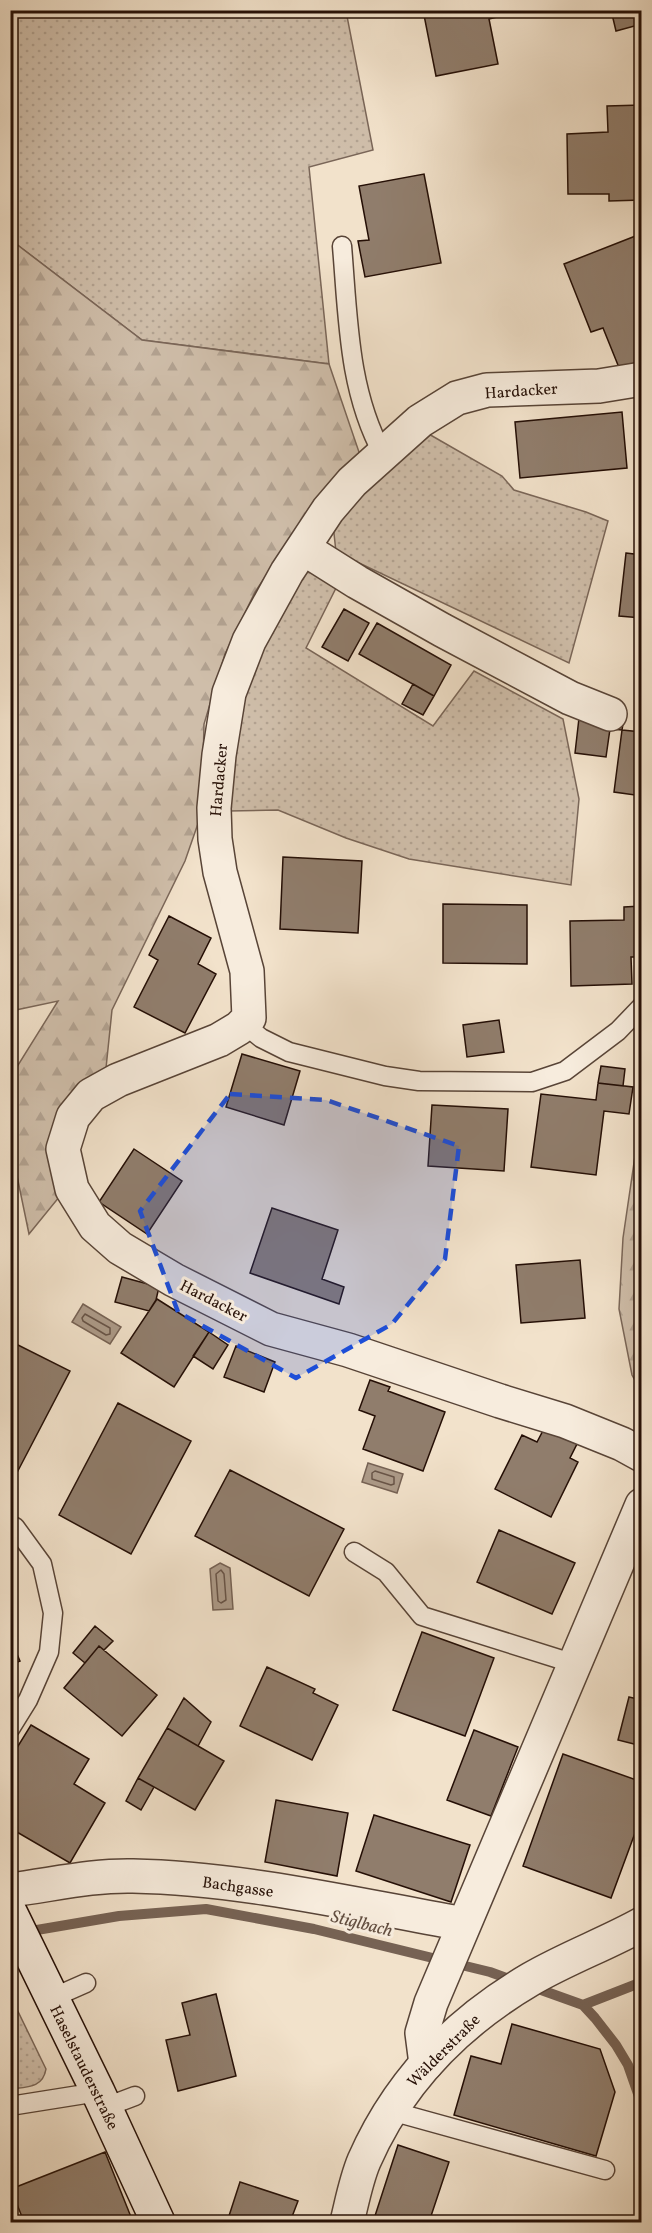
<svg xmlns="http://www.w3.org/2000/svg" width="652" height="2233" viewBox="0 0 652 2233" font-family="Vollkorn,serif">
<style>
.grass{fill:url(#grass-dots);stroke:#7a6658;stroke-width:1.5}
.forest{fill:url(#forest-firs);stroke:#7a6658;stroke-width:1.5}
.water{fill:#ac9a88;stroke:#766254;stroke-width:1.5}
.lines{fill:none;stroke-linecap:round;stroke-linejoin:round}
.shore{stroke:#685447;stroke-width:1.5}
.stream{stroke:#766254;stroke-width:10}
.building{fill:#907d6c;stroke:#250f06;stroke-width:1.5}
.service-casing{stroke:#584437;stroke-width:21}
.minor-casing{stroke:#584437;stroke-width:36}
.tertiary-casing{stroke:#584437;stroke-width:36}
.secondary-casing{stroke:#250f06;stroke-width:36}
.service{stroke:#f7ecdd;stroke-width:18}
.minor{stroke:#f7ecdd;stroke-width:33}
.tertiary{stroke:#f7ecdd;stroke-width:33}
.secondary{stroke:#f7ecdd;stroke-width:33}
.marked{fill:#1d4ed8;fill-opacity:0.2;stroke:#1d4ed8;stroke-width:4.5;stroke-dasharray:12 8;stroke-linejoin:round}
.labels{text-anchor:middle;stroke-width:6;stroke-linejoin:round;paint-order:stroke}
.street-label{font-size:16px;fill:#250f06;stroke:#f7ecdd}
.water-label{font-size:18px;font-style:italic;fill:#624e40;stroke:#f7ecdd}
</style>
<defs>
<pattern id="grass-dots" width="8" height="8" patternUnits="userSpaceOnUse" patternTransform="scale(1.5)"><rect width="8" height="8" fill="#cfbeaa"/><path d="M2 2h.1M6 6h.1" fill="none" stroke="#b2a291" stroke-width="1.8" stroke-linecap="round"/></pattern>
<pattern id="forest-firs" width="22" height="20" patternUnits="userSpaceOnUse" patternTransform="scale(1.5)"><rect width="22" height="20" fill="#cfbeaa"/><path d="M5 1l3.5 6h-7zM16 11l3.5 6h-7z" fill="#b2a291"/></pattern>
</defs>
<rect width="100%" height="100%" fill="#f2e2cb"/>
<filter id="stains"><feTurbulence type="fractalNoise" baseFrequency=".00333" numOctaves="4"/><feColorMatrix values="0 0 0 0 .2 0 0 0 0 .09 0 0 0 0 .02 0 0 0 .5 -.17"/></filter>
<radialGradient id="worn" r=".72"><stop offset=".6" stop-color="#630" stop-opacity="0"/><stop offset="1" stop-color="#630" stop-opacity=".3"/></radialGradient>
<path class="grass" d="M 10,11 L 346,11 L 373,150 L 309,167 L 329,364 L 142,340 L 11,240 Z
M 427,433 L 502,476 L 514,490 L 586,512 L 608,521 L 569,663 L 336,552 L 333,524 L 361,492 Z
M 307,565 L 338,584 L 306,648 L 433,726 L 474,671 L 563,719 L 579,799 L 571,885 L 409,859 L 346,838 L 278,810 L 229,811 L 240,702 L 259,646 Z
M 10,1995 L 46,2069 C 43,2088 27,2087 11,2089 Z"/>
<path class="forest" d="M 11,240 L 142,340 L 329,364 L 360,455 L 285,547 L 255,592 L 225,654 L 204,724 L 202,812 L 185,861 L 112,1010 L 106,1068 L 86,1080 L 60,1196 L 29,1234 L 11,1147 L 10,1078 L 58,1001 L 11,1011 Z
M 641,1143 L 641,1391 L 632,1375 L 619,1309 L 623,1238 L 635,1156 Z"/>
<path class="water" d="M 83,1304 L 121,1327 L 110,1344 L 72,1322 Z
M 368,1463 L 403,1474 L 397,1493 L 362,1482 Z
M 220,1563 L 230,1568 L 233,1609 L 213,1610 L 210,1569 Z"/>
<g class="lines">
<path class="shore" d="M 85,1314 L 110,1328 L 110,1334 L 106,1335 L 83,1321 L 82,1318 Z
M 375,1471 L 394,1477 L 394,1484 L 391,1485 L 372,1479 L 372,1473 Z
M 221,1570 L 224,1574 L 226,1600 L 221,1603 L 218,1601 L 216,1574 Z"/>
<path class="stream" d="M 25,1932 L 119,1916 L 206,1909 L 314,1929 L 490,1972 L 515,1981
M 530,1986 L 583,2005 L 595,2018 L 616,2045 L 628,2065 L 642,2105
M 583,2005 L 642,1982"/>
</g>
<path class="building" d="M 423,10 L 517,10 L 517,12 L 489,19 L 498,64 L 436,76 Z
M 611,10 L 642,10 L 642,24 L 616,31 Z
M 642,105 L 642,200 L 609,201 L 609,194 L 568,194 L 567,134 L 608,132 L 607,106 Z
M 424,174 L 441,263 L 365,277 L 358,241 L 369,240 L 359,186 Z
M 638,235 L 642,242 L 642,361 L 620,370 L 603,328 L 591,332 L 564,264 Z
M 622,412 L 627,468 L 520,478 L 515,422 Z
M 626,553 L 642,555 L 642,618 L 619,616 Z
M 344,609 L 369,623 L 348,661 L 322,647 Z
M 377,623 L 451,665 L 434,696 L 359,654 Z
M 413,684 L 434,696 L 423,715 L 402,704 Z
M 579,718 L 623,724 L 622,730 L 610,729 L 606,757 L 575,753 Z
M 622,730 L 642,732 L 642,796 L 614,792 Z
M 283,857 L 362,861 L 358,933 L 280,929 Z
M 443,904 L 527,905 L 527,964 L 443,963 Z
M 642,906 L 642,957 L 631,957 L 632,984 L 571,986 L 570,921 L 624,920 L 624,907 Z
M 169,916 L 211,938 L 198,964 L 216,974 L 185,1033 L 134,1007 L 158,960 L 149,955 Z
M 499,1020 L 504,1052 L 467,1057 L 463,1025 Z
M 242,1054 L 300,1071 L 284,1125 L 226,1107 Z
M 601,1066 L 625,1069 L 623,1086 L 598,1083 Z
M 598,1083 L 633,1087 L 629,1114 L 604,1111 L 596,1175 L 531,1167 L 541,1094 L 596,1100 Z
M 432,1105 L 508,1109 L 504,1171 L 428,1166 Z
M 134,1149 L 182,1181 L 147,1234 L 99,1202 Z
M 272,1208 L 338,1230 L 322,1279 L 344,1287 L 339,1304 L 250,1273 Z
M 580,1260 L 585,1318 L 521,1323 L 516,1265 Z
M 122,1277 L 159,1287 L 156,1300 L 149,1311 L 115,1302 Z
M 157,1299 L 209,1332 L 174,1387 L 121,1353 Z
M 209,1332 L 228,1345 L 213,1369 L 193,1356 Z
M 10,1341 L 70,1371 L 10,1486 Z
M 236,1346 L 275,1362 L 264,1392 L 224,1377 Z
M 370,1380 L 390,1387 L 388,1391 L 445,1412 L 423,1471 L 363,1449 L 375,1416 L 359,1410 Z
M 118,1403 L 191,1441 L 131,1554 L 59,1515 Z
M 547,1423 L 579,1440 L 570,1458 L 578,1462 L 551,1517 L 495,1489 L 522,1435 L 537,1442 Z
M 230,1470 L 344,1529 L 309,1596 L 195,1536 Z
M 499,1530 L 575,1563 L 552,1614 L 477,1582 Z
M 95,1626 L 113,1641 L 104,1650 L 99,1646 L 85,1663 L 73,1653 Z
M 422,1632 L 494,1658 L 465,1736 L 393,1710 Z
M 10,1638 L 20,1661 L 10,1665 Z
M 99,1646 L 157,1695 L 122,1736 L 64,1688 Z
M 267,1667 L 315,1689 L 313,1693 L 338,1705 L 312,1760 L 240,1726 Z
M 629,1697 L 642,1700 L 642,1746 L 618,1740 Z
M 184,1698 L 211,1722 L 198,1746 L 167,1728 Z
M 31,1725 L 89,1759 L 74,1784 L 105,1803 L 70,1863 L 10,1828 L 10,1759 Z
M 167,1728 L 224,1761 L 195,1810 L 138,1778 Z
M 474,1730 L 518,1747 L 491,1816 L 447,1800 Z
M 563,1754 L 642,1782 L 642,1814 L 611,1898 L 523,1866 Z
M 138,1778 L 154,1787 L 141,1810 L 126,1801 Z
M 276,1800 L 348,1813 L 337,1876 L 265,1862 Z
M 374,1815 L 470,1845 L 451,1902 L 356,1871 Z
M 216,1994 L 236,2076 L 178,2091 L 166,2040 L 190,2035 L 182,2003 Z
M 512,2024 L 600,2049 L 615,2092 L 596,2156 L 454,2115 L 471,2056 L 501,2064 Z
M 398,2145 L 449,2162 L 429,2222 L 373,2222 Z
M 105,2152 L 133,2222 L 24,2222 L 11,2189 Z
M 240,2182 L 298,2201 L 290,2222 L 227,2222 Z"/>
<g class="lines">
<defs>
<path id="service" d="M 342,246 C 348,316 348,391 383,454
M 244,1024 L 261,1038 L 289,1052 L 385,1076 L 419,1081 L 532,1082 L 565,1071 L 618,1031 L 642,1006
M 10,1525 L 15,1527 L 42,1564 L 53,1613 L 49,1652 L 28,1700 L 10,1729
M 354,1552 L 386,1572 L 422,1616 L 575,1664
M 52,1998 L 86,1983
M 10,2106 L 98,2092
M 106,2107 L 135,2096
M 391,2111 L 605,2170"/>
<path id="minor" d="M 642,379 L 599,386 L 487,390 L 457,398 L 420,421 L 352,482 L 328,510 L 287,572 L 249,641 L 229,693 L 219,755 L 214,808 L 215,839 L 220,872 L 247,971 L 249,1018 L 239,1028 L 219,1040 L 118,1080 L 91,1095 L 73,1117 L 63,1149 L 72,1189 L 95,1226 L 120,1248 L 174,1280 L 271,1329 L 348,1350 L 500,1401 L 565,1421 L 622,1444 L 642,1455
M 303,548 L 357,582 L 442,630 L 570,698 L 610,714
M 10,1890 C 51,1885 92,1875 133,1876 C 241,1878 358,1905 464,1924
M 426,2064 L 422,2033 L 431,2003 L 642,1505"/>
<path id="tertiary" d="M 347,2222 C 352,2202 356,2180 364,2161 C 399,2081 456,2023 531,1979 C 567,1958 606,1944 642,1924"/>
<path id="secondary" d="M 10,1912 L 98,2092 L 158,2222"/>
</defs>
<use href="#service" class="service-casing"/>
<use href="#minor" class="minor-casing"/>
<use href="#tertiary" class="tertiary-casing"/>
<use href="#secondary" class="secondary-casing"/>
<use href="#service" class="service"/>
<use href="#minor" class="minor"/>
<use href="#tertiary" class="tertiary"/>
<use href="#secondary" class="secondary"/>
</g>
<path class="marked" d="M 230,1094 L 326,1100 L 459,1146 L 445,1259 L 392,1324 L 296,1378 L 178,1312 L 140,1211 Z"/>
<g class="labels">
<g class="street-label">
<text transform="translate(521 390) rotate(-4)" y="6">Hardacker</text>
<text transform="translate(218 780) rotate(-85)" y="6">Hardacker</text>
<text transform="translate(214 1300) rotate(27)" y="6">Hardacker</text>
<text transform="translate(238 1886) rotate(8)" y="6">Bachgasse</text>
<text transform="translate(443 2050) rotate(-45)" y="6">Wälderstraße</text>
<text transform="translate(85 2067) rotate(64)" y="6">Haselstauderstraße</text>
</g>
<g class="water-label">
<text transform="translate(362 1923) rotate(14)" y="6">Stiglbach</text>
</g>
</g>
<rect width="652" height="2233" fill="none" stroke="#f2e2cb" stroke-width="36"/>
<rect x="12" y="12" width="628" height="2209" fill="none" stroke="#250f06" stroke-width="3"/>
<rect x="18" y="18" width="616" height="2197" fill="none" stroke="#250f06" stroke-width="1.5"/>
<rect width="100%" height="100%" filter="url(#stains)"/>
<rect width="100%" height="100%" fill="url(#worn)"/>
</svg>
